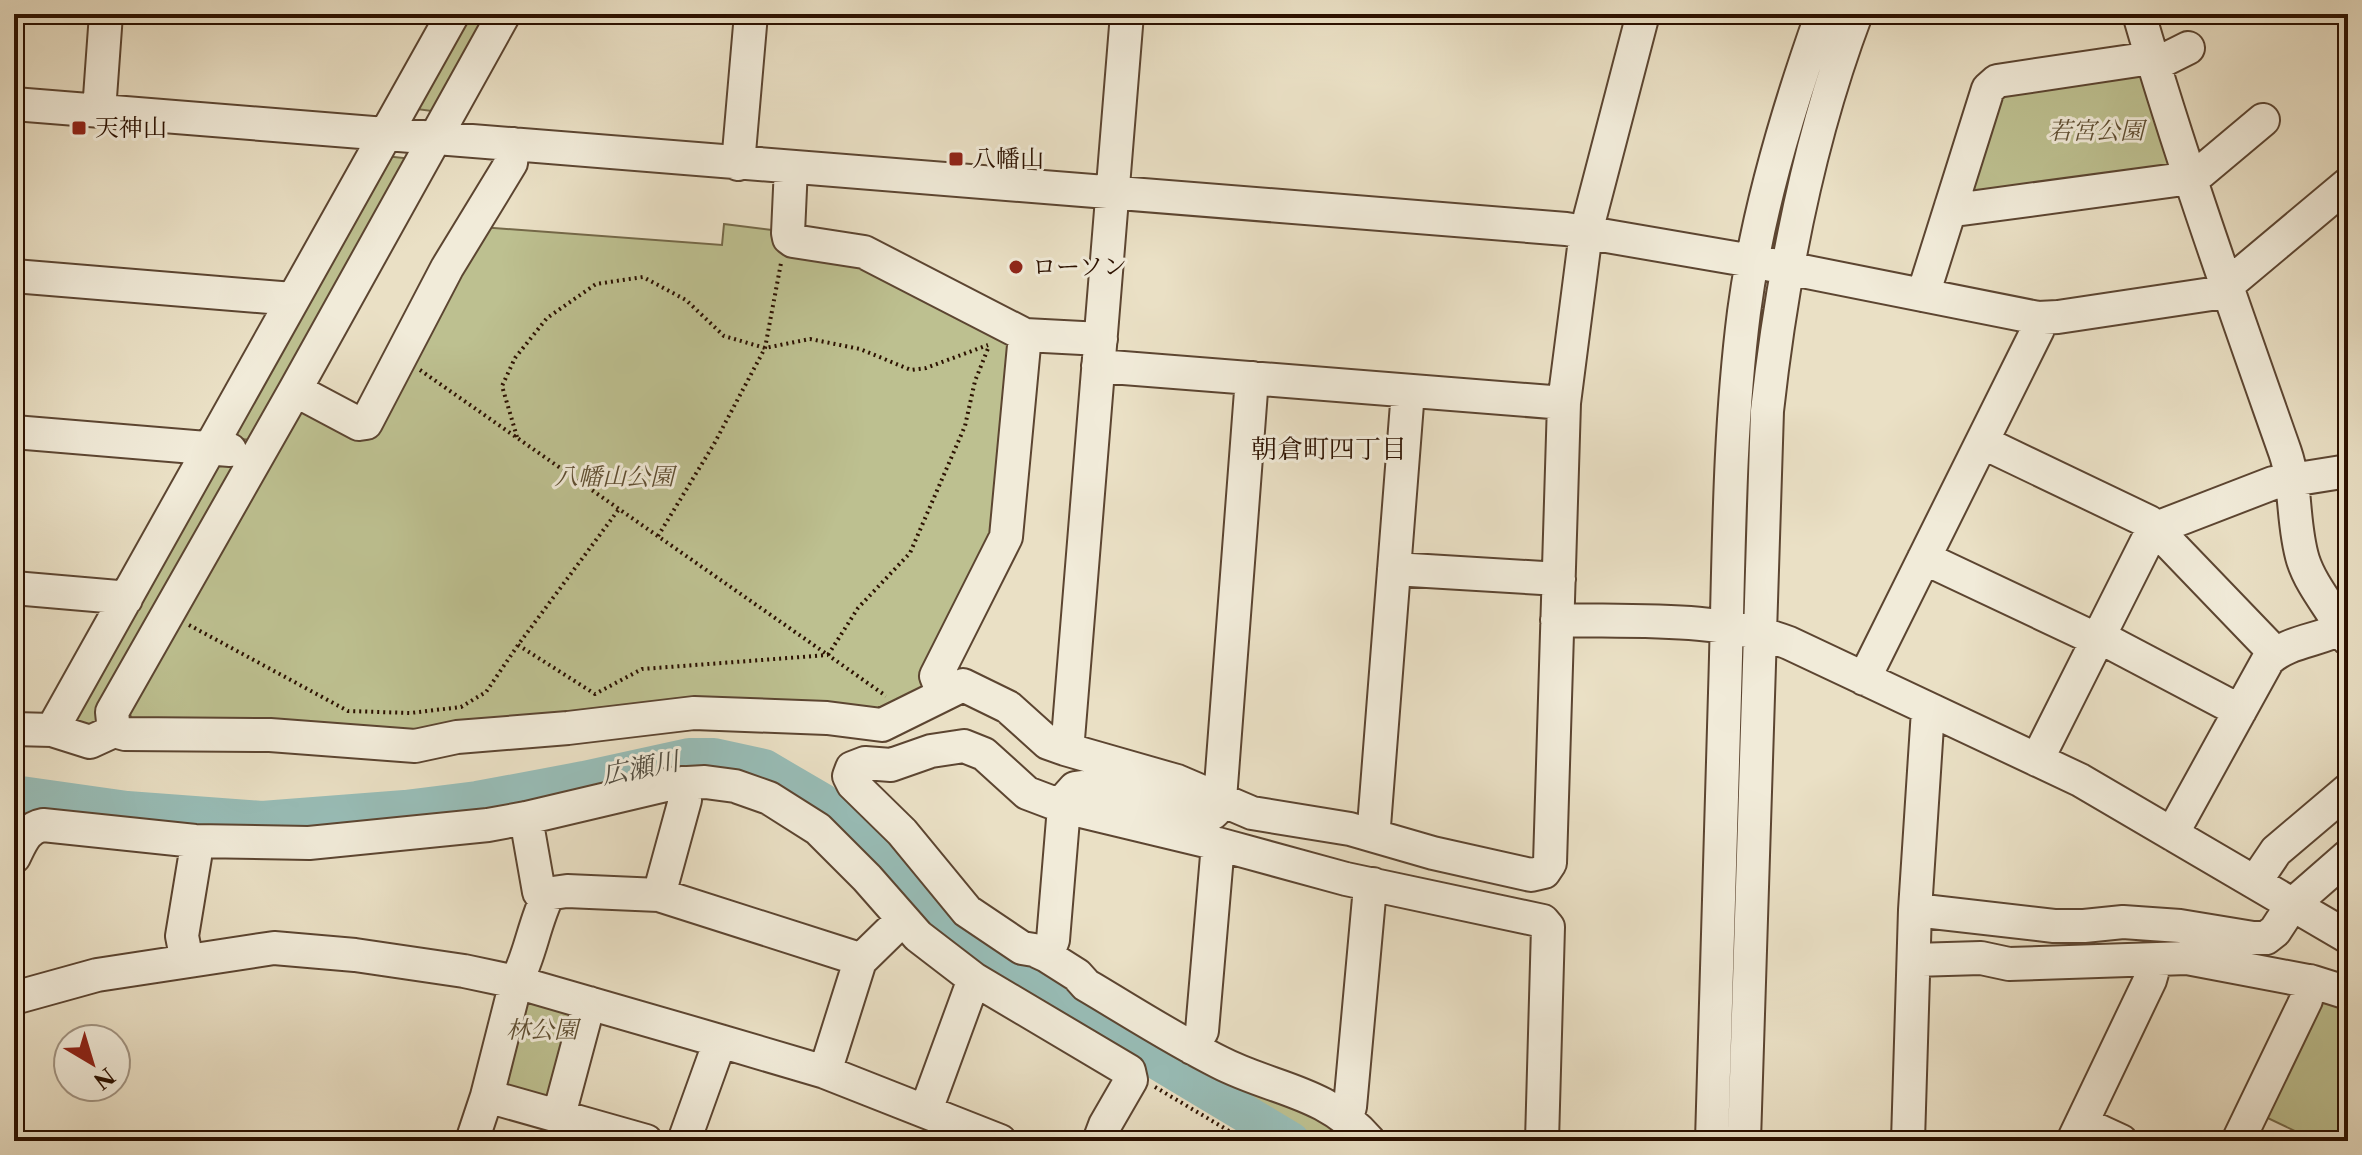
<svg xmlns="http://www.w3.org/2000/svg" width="2362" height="1155" viewBox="0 0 2362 1155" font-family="'Libre Caslon Text','Noto Serif JP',serif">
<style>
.green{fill:#bdc090;stroke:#746848;stroke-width:2}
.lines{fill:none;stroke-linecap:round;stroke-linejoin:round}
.river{stroke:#98bdb7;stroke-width:38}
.minor-casing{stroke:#5c4531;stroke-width:36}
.path{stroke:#2c1100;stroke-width:4;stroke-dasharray:2 4;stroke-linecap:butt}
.minor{stroke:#f1ebd9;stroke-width:32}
.poi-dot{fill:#8f2418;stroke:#f1ebd9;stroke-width:3}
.labels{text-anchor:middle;stroke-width:6;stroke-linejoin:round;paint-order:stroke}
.poi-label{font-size:24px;fill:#2c1100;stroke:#f1ebd9;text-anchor:start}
.park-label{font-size:24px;font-style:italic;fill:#5f4e32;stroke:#f1ebd9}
.neighbourhood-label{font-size:26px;fill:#2c1100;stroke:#f1ebd9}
.water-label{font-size:26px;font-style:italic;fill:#524d40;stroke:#f1ebd9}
</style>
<rect width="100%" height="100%" fill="#eae0c5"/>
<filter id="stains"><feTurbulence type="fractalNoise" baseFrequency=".0025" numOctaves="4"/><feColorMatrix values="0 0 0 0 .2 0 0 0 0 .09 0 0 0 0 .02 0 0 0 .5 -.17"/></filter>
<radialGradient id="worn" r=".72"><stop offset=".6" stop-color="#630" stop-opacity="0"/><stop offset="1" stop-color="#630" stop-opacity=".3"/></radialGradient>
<path class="green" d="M 463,14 L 493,14 L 439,112 L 409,108 Z
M 2136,70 L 2148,78 L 2175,165 L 1968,197 L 1993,101 L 2005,91 Z
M 385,156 L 413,159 L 253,440 L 239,439 L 233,428 Z
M 724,224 L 780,231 L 862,255 L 1014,334 L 998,535 L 920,697 L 882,718 L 420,738 L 133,722 L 128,709 L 299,410 L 364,437 L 481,227 L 722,245 Z
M 221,457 L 239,463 L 90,732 L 70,726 Z
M 2311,994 L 2348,1003 L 2348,1141 L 2316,1141 L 2255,1112 Z
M 520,997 L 576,1014 L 551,1098 L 500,1093 Z
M 1225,1079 L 1339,1126 L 1350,1141 L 1316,1141 Z"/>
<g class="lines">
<path class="river" d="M 14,794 L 127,810 L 262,820 L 405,809 L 477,800 L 584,780 L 689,757 L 714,757 L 764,768 L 822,802 L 856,832 L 942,927 L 966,946 L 1291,1141"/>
<defs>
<path id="minor" d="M 2139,14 C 2182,162 2234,307 2285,452 C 2297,487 2292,524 2303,560 C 2312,588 2335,612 2348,639
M 14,104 L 1566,229 L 1752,261 L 2038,318 L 2058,317 L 2218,293 L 2348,184
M 99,111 L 106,14
M 738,164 L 751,14
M 791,167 L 788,233 L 789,238 L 793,241 L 864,252 L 1025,335 L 1101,339
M 1951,206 L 1962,209 L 2191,178 L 2201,172 L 2263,120
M 14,276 L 293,299
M 1923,295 L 1988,89 L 1997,81 L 2138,60 L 2164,60 L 2188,48
M 1098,366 L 1564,403
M 295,390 L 359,424 L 366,423 L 447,268 L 511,163 L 513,144
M 14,432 L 230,450
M 1982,442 L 2149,522 L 2275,653
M 1924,558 L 2085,634 L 2111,643 L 2240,711
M 1394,569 L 1559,579
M 14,588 L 118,597 L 126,599
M 1557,620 C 1631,622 1720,616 1789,643 L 2080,780 L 2348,937
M 1864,679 L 2038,329 L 2038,318
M 943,694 L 936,676 L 1006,537 L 1025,335
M 14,729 L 52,730 L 90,742 L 114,731 L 125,734 L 270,735 L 415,746 L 457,737 L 568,728 L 694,713 L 827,718 L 882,725 L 963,685 L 1008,707 L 1048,743 L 1065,749 L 1177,781 L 1252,813 L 1350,829 L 1433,853 L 1531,875 L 1544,872 L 1550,863 L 1564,403 L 1586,232 L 1643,14
M 52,730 L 453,14
M 114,731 L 112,712 L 295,390 L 504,14
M 1065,749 L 1068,739 L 1127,14
M 2037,760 L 2148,539 L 2159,527 L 2273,483 L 2348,471
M 526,818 L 539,892 L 546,894 L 567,891 L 659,895 L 853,957 L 860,961
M 2172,834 L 2268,660 C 2288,641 2318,641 2342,628
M 1372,835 L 1374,826 L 1408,391
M 14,857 C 21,843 26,828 43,825 L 195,841 L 309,843 L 488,825 L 526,818 L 670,784 L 705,782 L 735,786 L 769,798 L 818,829 L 867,878 L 918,936 L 974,979 L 1129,1071 L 1131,1080 L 1105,1125 L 1099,1141
M 2255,882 L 2276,851 L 2348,790
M 659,895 L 685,800 L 683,783
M 1915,910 L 2054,926 L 2084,926 L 2123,922 L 2180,926 L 2253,938 L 2266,938 L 2275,931 L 2292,905 L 2348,856
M 1047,956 L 1053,940 L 1064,807 L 1066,798 L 1075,788 L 1082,787 L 1197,816 C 1212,817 1216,813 1220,799 L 1252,378
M 1914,960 L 1981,958 L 2009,964 L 2187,958 L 2313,982 L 2348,993
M 187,961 L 182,936 L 195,857 L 195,841
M 14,998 L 97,975 L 274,948 L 355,955 L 464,971 L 516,982 L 720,1041 L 825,1072 L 1000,1141
M 1192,1048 L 1202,1031 L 1218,844
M 825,1072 L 860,961 L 902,920
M 487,1096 L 646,1141
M 926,1110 L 974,979
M 559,1115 L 589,1003
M 1343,1117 L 1350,1107 L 1369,898 L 1373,884
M 2082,1123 L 2121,1141
M 472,1141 L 487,1096 L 516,982 C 531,954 534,922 549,893
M 684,1141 L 720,1041
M 1369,1141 C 1325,1090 1273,1090 1219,1062 C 1173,1039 1130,1011 1086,985 L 1077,975 L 1047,956 L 1034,950 L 1022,948 L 967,911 L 902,832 L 853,784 L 849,776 L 852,768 L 865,763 L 891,765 L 931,751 L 964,746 L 984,754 L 1027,793 L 1064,807 L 1218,844 L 1346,879 L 1543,921 L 1548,927 L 1542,1141
M 1712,1141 C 1716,992 1721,842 1725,693 C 1729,566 1728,438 1744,312 C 1757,212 1788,109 1822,14
M 1744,1141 L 1767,411 C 1782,276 1808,141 1856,14
M 1908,1141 L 1915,910 L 1928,710
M 2073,1141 L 2150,980 L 2152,973 L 2151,960
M 2238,1141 L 2306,1000 L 2310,981"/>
</defs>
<use href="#minor" class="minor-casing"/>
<path class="path" d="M 420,370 L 828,655 L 858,608 L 910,553 L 965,426 L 975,381 L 989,346
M 517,437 L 502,386 L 515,358 L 547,318 L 596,284 L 643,277 L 686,300 L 724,336 L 765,348 L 810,339 L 860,349 L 911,370 L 926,368 L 988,345
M 658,536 L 714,444 L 765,348 L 781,263
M 189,625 L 348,711 L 410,713 L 461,707 L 486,692 L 518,645 L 619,509
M 518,645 L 595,694 L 642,669 L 828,655 L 886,696
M 1155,1087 L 1246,1141"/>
<use href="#minor" class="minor"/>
</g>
<g class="poi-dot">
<rect x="71" y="120" width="16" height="16" rx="4"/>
<rect x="948" y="151" width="16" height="16" rx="4"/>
<circle cx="1016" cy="267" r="8"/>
</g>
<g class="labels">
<g class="poi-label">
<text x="95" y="136">天神山</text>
<text x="972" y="167">八幡山</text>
<text x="1032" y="275">ローソン</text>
</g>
<g class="park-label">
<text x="2096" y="139">若宮公園</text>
<text x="614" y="485">八幡山公園</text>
<text x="542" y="1038">林公園</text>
</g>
<g class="neighbourhood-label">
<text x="1329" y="458">朝倉町四丁目</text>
</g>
<g class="water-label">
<text transform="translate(640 768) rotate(-11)" y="9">広瀬川</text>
</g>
</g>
<rect width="2362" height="1155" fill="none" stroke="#eae0c5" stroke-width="48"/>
<rect x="16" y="16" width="2330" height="1123" fill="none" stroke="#2c1100" stroke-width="4"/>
<rect x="24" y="24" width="2314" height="1107" fill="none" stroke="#2c1100" stroke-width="2"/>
<g transform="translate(92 1063) rotate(142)"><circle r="38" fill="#f1ebd9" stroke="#a29482" stroke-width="2"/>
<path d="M0-6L14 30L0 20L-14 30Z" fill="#8f2418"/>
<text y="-12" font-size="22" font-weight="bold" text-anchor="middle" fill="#2c1100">N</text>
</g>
<rect width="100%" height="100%" filter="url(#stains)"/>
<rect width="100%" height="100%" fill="url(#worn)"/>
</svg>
